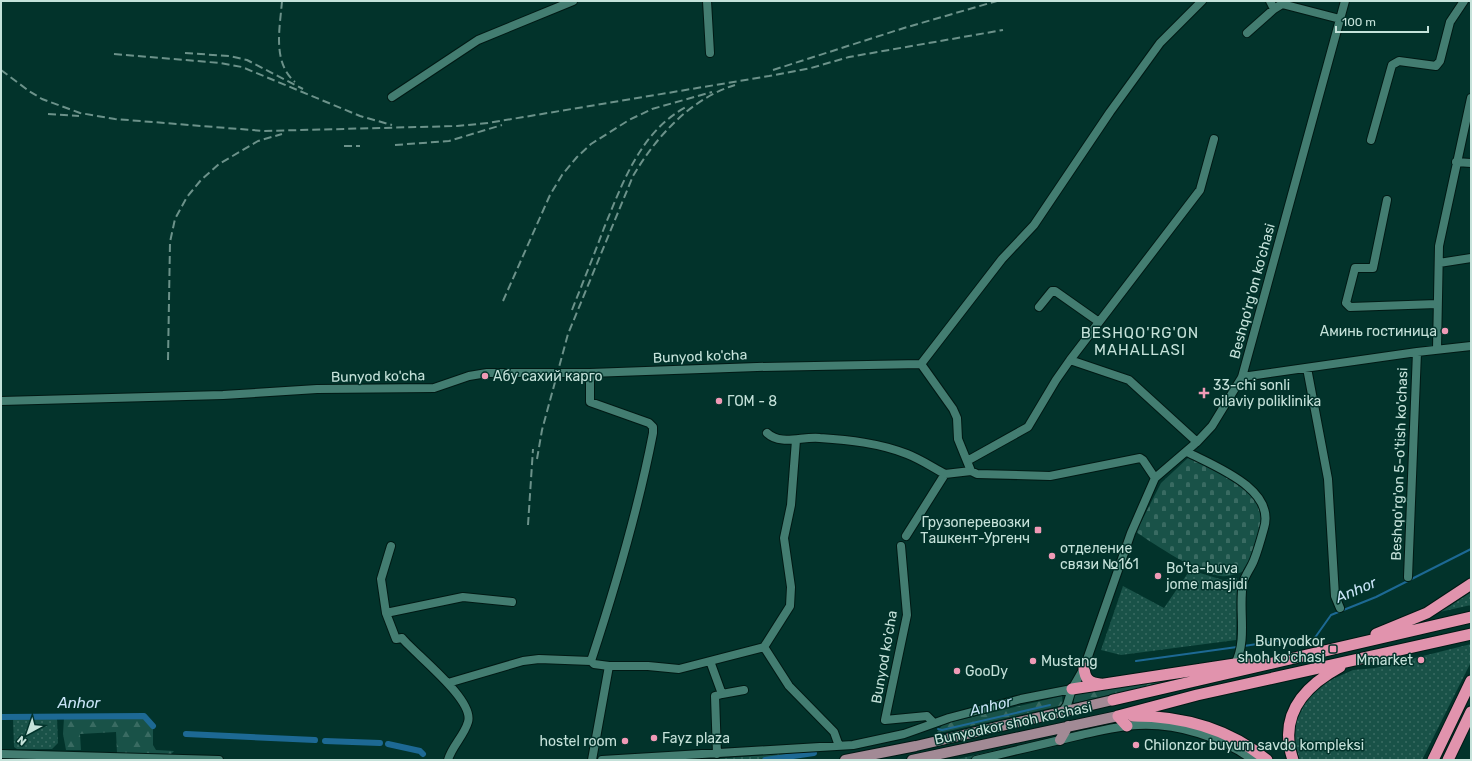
<svg xmlns="http://www.w3.org/2000/svg" width="1472" height="761" viewBox="0 0 1472 761" font-family="Rubik,sans-serif">
<style>
.grass{fill:url(#grass-dots)}
.forest{fill:url(#forest-firs)}
.cemetery{fill:url(#cemetery-stones)}
.lines{fill:none;stroke-linecap:round;stroke-linejoin:round}
.stream{stroke:#1d6994;stroke-width:2}
.canal{stroke:#1d6994;stroke-width:6}
.minor-casing{stroke:#001914;stroke-width:10}
.major-casing{stroke:#001914;stroke-width:12}
.highway-casing{stroke:#001914;stroke-width:13}
.minor{stroke:#437d71;stroke-width:8}
.major{stroke:#a28a95;stroke-width:10}
.highway{stroke:#e193ad;stroke-width:11}
.rail{stroke:#6c928a;stroke-width:2;stroke-dasharray:8 4;stroke-linecap:butt}
.poi-dot{fill:#f09ab6;stroke:#02332b;stroke-width:1.5}
.labels{text-anchor:middle;stroke-width:3;stroke-linejoin:round;paint-order:stroke}
.street-label{font-size:14px;fill:#c5e2da;stroke:#02332b}
.poi-label{font-size:14px;fill:#c5e2da;stroke:#02332b;text-anchor:start}
.neighbourhood-label{font-size:15px;letter-spacing:1px;fill:#c5e2da;stroke:#02332b}
.water-label{font-size:15px;font-style:italic;fill:#cae5f8;stroke:#02332b}
</style>
<defs>
<pattern id="grass-dots" width="8" height="8" patternUnits="userSpaceOnUse"><rect width="8" height="8" fill="#195248"/><path d="M2 2h.1M6 6h.1" fill="none" stroke="#396b62" stroke-width="1.8" stroke-linecap="round"/></pattern>
<pattern id="forest-firs" width="22" height="20" patternUnits="userSpaceOnUse"><rect width="22" height="20" fill="#195248"/><path d="M5 1l3.5 6h-7zM16 11l3.5 6h-7z" fill="#396b62"/></pattern>
<pattern id="cemetery-stones" width="16" height="16" patternUnits="userSpaceOnUse"><rect width="16" height="16" fill="#195248"/><path d="M2 7V4a2 2 0 0 1 4 0v3zM10 15v-3a2 2 0 0 1 4 0v3z" fill="#396b62"/></pattern>
</defs>
<rect width="100%" height="100%" fill="#02332b"/>
<path class="grass" d="M 1190,570 L 1223,580 L 1237,578 L 1236,640 L 1121,655 L 1101,650 L 1123,586 L 1164,608 Z
M 1471,592 L 1471,605 L 1435,613 L 1450,606 Z
M 1471,644 L 1471,662 L 1422,760 L 1299,760 L 1295,742 L 1296,722 L 1307,699 L 1326,682 L 1353,670 L 1375,668 Z
M 13,718 L 57,718 L 58,743 L 52,749 L 17,749 L 14,747 Z
M 1054,737 L 1053,739 L 964,760 L 953,760 Z
M 805,752 L 806,753 L 751,760 L 702,760 Z"/>
<path class="forest" d="M 1191,676 L 1074,703 L 1073,695 Z
M 1062,696 L 1063,705 L 944,732 L 937,732 L 943,724 Z
M 64,718 L 143,719 L 153,728 L 153,745 L 156,750 L 174,751 L 171,754 L 117,753 L 116,732 L 80,734 L 81,750 L 66,750 L 63,734 Z"/>
<path class="cemetery" d="M 1189,457 L 1245,487 L 1253,495 L 1264,517 L 1256,548 L 1242,572 C 1235,574 1229,577 1221,576 C 1199,574 1155,545 1136,532 L 1161,483 Z"/>
<g class="lines">
<path class="stream" d="M 1244,646 L 1290,639 L 1314,639 L 1331,615 L 1376,597 L 1471,549
M 1136,661 L 1237,647
M 938,729 L 942,730 L 1050,705"/>
<path class="canal" d="M 1,717 L 144,716 L 153,726
M 186,734 L 315,740
M 325,741 L 380,743
M 388,744 L 420,751 L 423,754
M 765,760 L 814,753"/>
<defs>
<path id="minor" d="M 707,1 L 710,53
M 1270,1 L 1274,9
M 1247,33 L 1274,9 L 1282,4 L 1340,19
M 392,97 L 478,40 L 573,1
M 1371,140 L 1392,65 L 1399,61 L 1436,66 L 1440,61 L 1450,22 L 1464,1
M 1456,162 L 1471,163
M 1387,200 L 1373,268 L 1355,268 L 1346,303 L 1350,307 L 1437,304
M 1439,263 L 1471,258
M 1039,307 L 1052,291 L 1055,291 L 1099,322
M 1437,349 L 1439,246 L 1471,98
M 1070,360 L 1129,380 L 1197,442
M 921,364 L 1002,259 L 1034,225 L 1110,112 L 1160,43 L 1202,1
M 1307,368 L 1328,479 L 1335,596 L 1340,608
M 590,373 L 590,402 L 649,423 L 653,427 L 653,433 C 638,511 616,585 591,661
M 1242,377 L 1417,352 L 1471,346
M 1,401 L 223,395 L 317,389 L 434,388 L 469,376 L 487,373 L 590,373 L 757,367 L 921,364 L 953,409 L 957,418 L 958,439 L 971,471
M 767,433 C 781,446 802,436 820,438 C 849,440 879,443 907,454 C 920,459 932,467 945,474
M 1187,452 C 1214,466 1276,489 1264,528 C 1261,539 1258,550 1254,560 C 1251,568 1245,575 1243,583 C 1238,609 1248,639 1235,664
M 967,461 L 1028,427 L 1056,380 L 1070,360 L 1200,190 L 1214,139
M 906,536 L 945,474 L 971,471 L 977,474 L 1050,476 L 1140,458 L 1143,460 L 1155,478
M 391,546 L 381,579 L 386,613 L 396,639 L 402,638 C 416,655 475,700 468,722 C 464,736 452,746 448,760
M 901,546 L 907,615 L 885,720 L 927,716 L 934,723
M 1408,577 L 1417,352
M 386,613 L 463,597 L 512,602
M 764,647 L 789,686 L 834,732 L 839,746
M 710,661 L 722,694 L 715,696 L 717,754
M 448,683 L 523,661 L 539,659 L 591,661 L 594,664 L 609,666 L 648,666 L 679,669 L 764,647 L 790,606 L 791,587 L 784,538 L 791,505 L 796,440
M 722,694 L 744,690
M 1062,712 L 1067,705 L 1072,689 L 1084,668 L 1131,533 L 1155,478 L 1197,442 L 1212,426 L 1242,377 L 1345,1
M 1,754 L 219,760
M 592,760 L 609,666
M 602,760 L 853,745 L 904,734 L 949,718 L 1021,699 L 1072,689
M 976,760 C 1011,752 1046,743 1081,735 C 1099,731 1118,726 1138,725 C 1177,723 1222,737 1253,760"/>
<path id="major" d="M 1060,740 L 1068,726
M 845,760 L 916,746 L 1113,700
M 912,760 L 1118,716"/>
<path id="highway" d="M 1376,634 L 1427,613 L 1471,584
M 1084,668 C 1085,679 1089,683 1100,684
M 1072,689 L 1235,664 L 1251,664
M 1113,700 L 1471,617
M 1118,716 L 1197,695 L 1471,634
M 1118,716 L 1127,726
M 1133,716 C 1182,716 1228,728 1267,760
M 1293,760 C 1278,716 1303,687 1340,667
M 1433,760 L 1471,681
M 1448,760 L 1471,712"/>
</defs>
<use href="#minor" class="minor-casing"/>
<use href="#major" class="major-casing"/>
<use href="#highway" class="highway-casing"/>
<use href="#minor" class="minor"/>
<use href="#major" class="major"/>
<use href="#highway" class="highway"/>
<path class="rail" d="M 282,1 C 280,28 272,62 295,82
M 185,53 L 229,56 L 247,60 L 303,89
M 114,54 L 220,63 L 242,67 L 360,116 L 392,125
M 1,70 L 29,91 L 42,99 L 80,113 L 115,119 L 264,131 L 457,126 L 488,123 L 769,76 L 811,68 L 849,57 L 1003,30
M 773,70 L 904,28 L 997,1
M 48,114 L 79,116
M 395,145 L 449,141 L 502,125
M 344,146 L 360,146
M 503,301 L 550,195 L 562,175 L 577,157 L 591,144 L 629,120 L 652,109 L 712,92
M 572,310 C 583,282 594,255 604,228 C 623,182 641,130 688,106
M 168,360 L 170,242 L 175,219 L 187,197 L 201,180 L 219,164 L 258,141 L 282,134
M 537,459 L 542,430 L 568,334 L 633,176 C 656,137 690,99 735,85
M 528,525 L 533,449"/>
</g>
<g class="poi-dot">
<circle cx="1445" cy="331" r="4"/>
<circle cx="485" cy="376" r="4"/>
<path d="M1202 387h4v4h4v4h-4v4h-4v-4h-4v-4h4z"/>
<circle cx="719" cy="401" r="4"/>
<rect x="1034" y="526" width="8" height="8" rx="2"/>
<circle cx="1052" cy="556" r="4"/>
<circle cx="1158" cy="576" r="4"/>
<rect x="1329" y="645" width="8" height="8" rx="2"/>
<circle cx="1421" cy="660" r="4"/>
<circle cx="1033" cy="661" r="4"/>
<circle cx="957" cy="671" r="4"/>
<circle cx="654" cy="738" r="4"/>
<circle cx="625" cy="741" r="4"/>
<circle cx="1136" cy="745" r="4"/>
</g>
<g class="labels">
<g class="street-label">
<text transform="translate(1252 291) rotate(-75)" y="5">Beshqo'rg'on ko'chasi</text>
<text transform="translate(700 356) rotate(-2)" y="5">Bunyod ko'cha</text>
<text transform="translate(378 376) rotate(-1)" y="5">Bunyod ko'cha</text>
<text transform="translate(1399 464) rotate(-88)" y="5">Beshqo'rg'on 5-o'tish ko'chasi</text>
<text transform="translate(884 657) rotate(-80)" y="5">Bunyod ko'cha</text>
<text transform="translate(1013 723) rotate(-12)" y="5">Bunyodkor shoh ko'chasi</text>
</g>
<g class="poi-label">
<text x="1437" y="336" text-anchor="end">Аминь гостиница</text>
<text x="493" y="381">Абу сахий карго</text>
<text x="1213" y="390">33-chi sonli<tspan x="1213" dy="16">oilaviy poliklinika</tspan></text>
<text x="727" y="406">ГОМ - 8</text>
<text x="1030" y="527" text-anchor="end">Грузоперевозки<tspan x="1030" dy="16">Ташкент-Ургенч</tspan></text>
<text x="1060" y="553">отделение<tspan x="1060" dy="16">связи №161</tspan></text>
<text x="1166" y="573">Bo'ta-buva<tspan x="1166" dy="16">jome masjidi</tspan></text>
<text x="1325" y="646" text-anchor="end">Bunyodkor<tspan x="1325" dy="16">shoh ko'chasi</tspan></text>
<text x="1413" y="665" text-anchor="end">Mmarket</text>
<text x="1041" y="666">Mustang</text>
<text x="965" y="676">GooDy</text>
<text x="662" y="743">Fayz plaza</text>
<text x="617" y="746" text-anchor="end">hostel room</text>
<text x="1144" y="750">Chilonzor buyum savdo kompleksi</text>
</g>
<g class="neighbourhood-label">
<text x="1140" y="338">BESHQO'RG'ON<tspan x="1140" dy="17">MAHALLASI</tspan></text>
</g>
<g class="water-label">
<text transform="translate(1356 590) rotate(-23)" y="5">Anhor</text>
<text x="79" y="708">Anhor</text>
<text transform="translate(991 706) rotate(-13)" y="5">Anhor</text>
</g>
</g>
<rect width="1472" height="761" fill="none" stroke="#c5e2da" stroke-width="4"/>
<g transform="translate(28 733) rotate(220)" stroke="#02332b" stroke-width="3" paint-order="stroke">
<path d="M0-3L7 15L0 10L-7 15Z" fill="#c5e2da"/>
<text y="-6" font-size="11" font-weight="bold" text-anchor="middle" fill="#c5e2da">N</text>
</g>
<path d="M1336 26v6h92v-6" fill="none" stroke="#c5e2da" stroke-width="2"/>
<text x="1342" y="26" font-size="12" fill="#c5e2da" stroke="#02332b" stroke-width="3" paint-order="stroke">100 m</text>
</svg>
